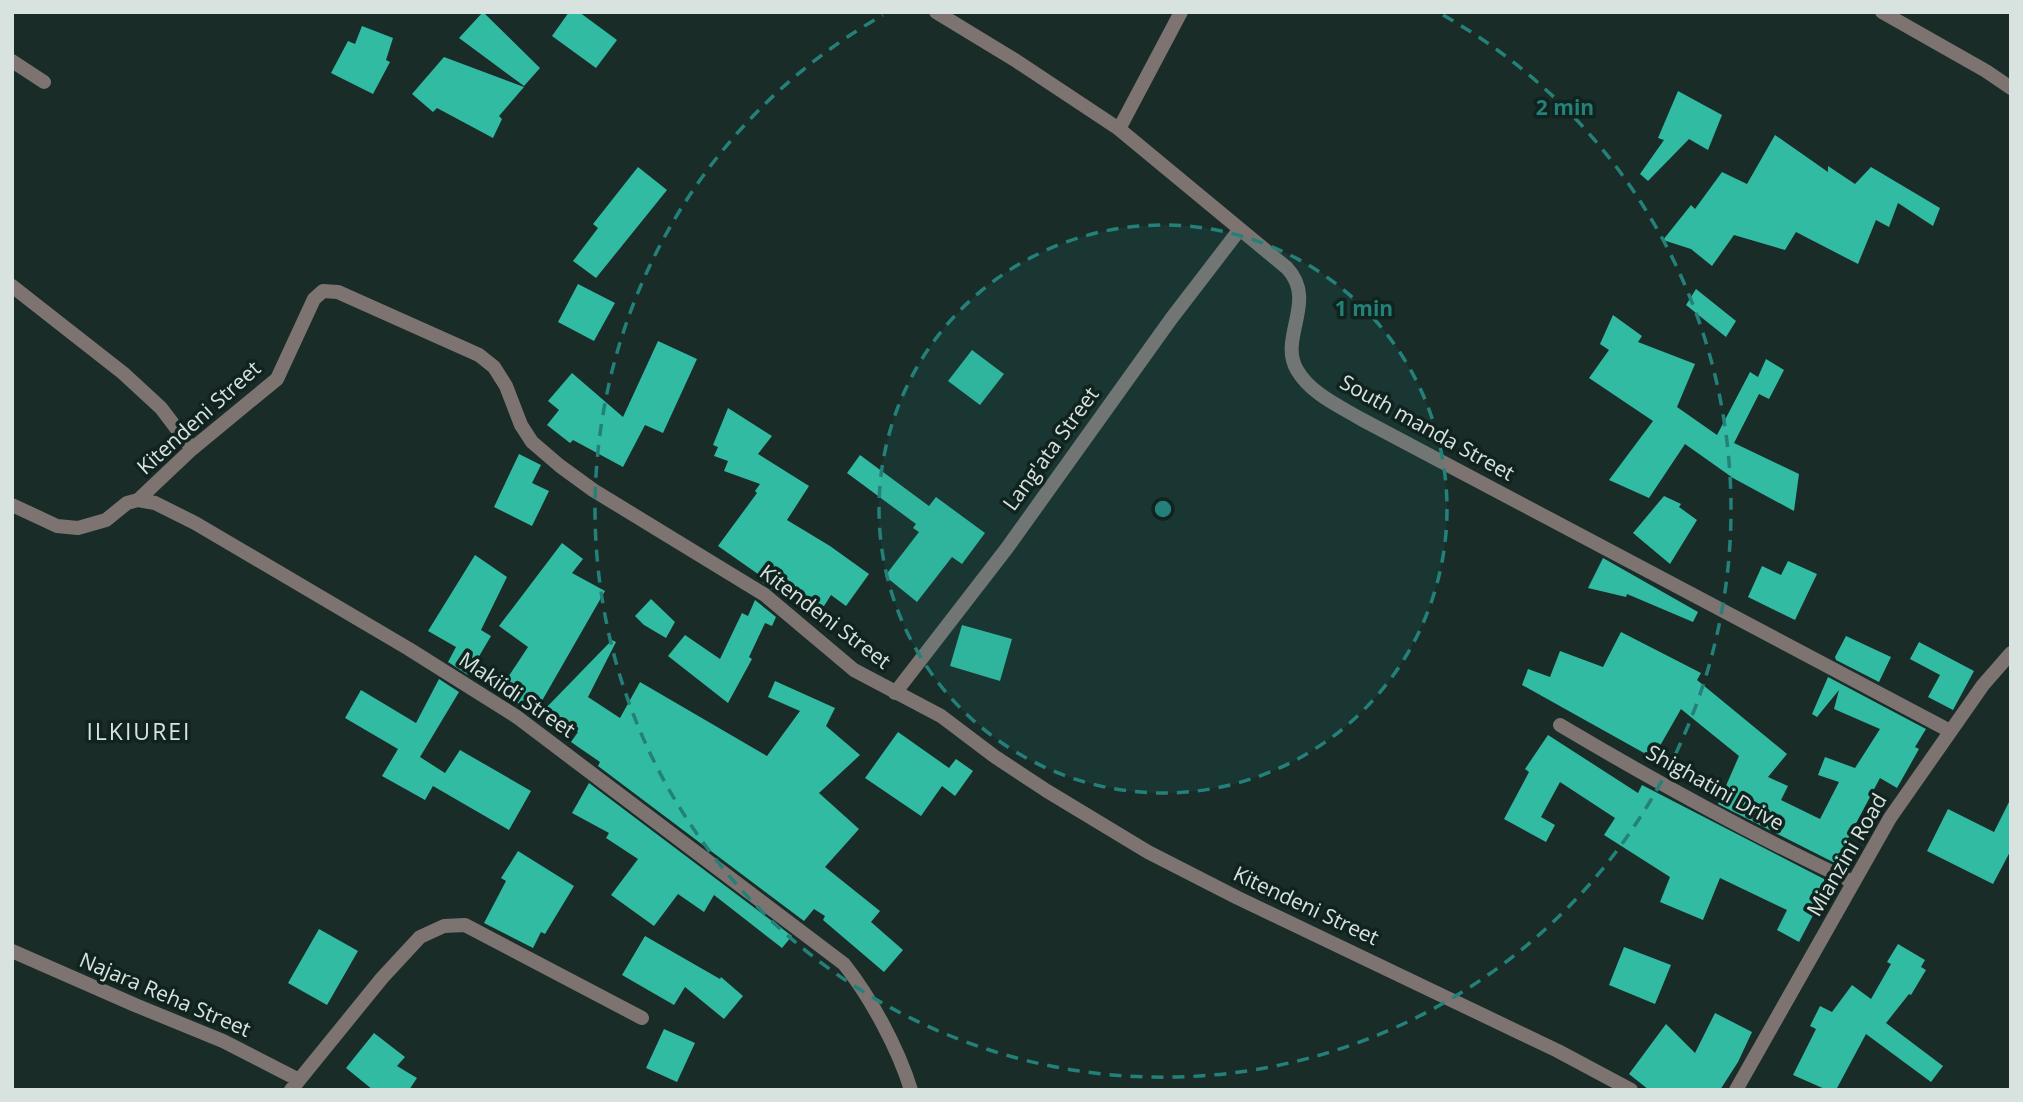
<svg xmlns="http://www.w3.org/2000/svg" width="2023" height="1102" viewBox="0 0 2023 1102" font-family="'Open Sans',sans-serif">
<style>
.building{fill:#31bba3}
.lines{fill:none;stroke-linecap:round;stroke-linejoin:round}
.minor{stroke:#7d7472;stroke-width:14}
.tertiary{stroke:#7d7472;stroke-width:14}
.ring{fill:none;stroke:#238179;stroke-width:3.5;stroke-dasharray:12 9}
.labels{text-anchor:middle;stroke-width:7;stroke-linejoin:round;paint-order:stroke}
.street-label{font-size:21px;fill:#d8e3e0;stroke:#11231f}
.neighbourhood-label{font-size:23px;letter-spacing:2px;fill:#d8e3e0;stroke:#11231f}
.centre{fill:#238179;stroke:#11231f;stroke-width:3.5}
.ring-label{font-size:21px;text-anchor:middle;font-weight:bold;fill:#238179;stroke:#11231f;stroke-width:7;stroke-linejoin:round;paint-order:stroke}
</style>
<rect width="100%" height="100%" fill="#1a2c28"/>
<path class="building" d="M 483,12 L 540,68 L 524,86 L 459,38 Z
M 569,12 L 579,12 L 617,40 L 596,68 L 552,36 Z
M 362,26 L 393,38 L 386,60 L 390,62 L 373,94 L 331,73 L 348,41 L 355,44 Z
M 444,57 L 524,87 L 499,116 L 502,119 L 493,138 L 437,108 L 433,112 L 412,94 Z
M 1678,91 L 1722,115 L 1708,150 L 1689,139 L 1648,181 L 1640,174 L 1664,140 L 1658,138 Z
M 1775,135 L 1828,172 L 1828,166 L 1855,184 L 1871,167 L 1940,208 L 1933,226 L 1898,203 L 1889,227 L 1876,220 L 1858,264 L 1796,232 L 1785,250 L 1734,235 L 1712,266 L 1691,249 L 1663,240 L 1691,205 L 1695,209 L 1722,172 L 1747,184 Z
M 638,167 L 667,190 L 596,278 L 573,261 L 598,228 L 593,224 Z
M 578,284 L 615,303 L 594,341 L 558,322 Z
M 1696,289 L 1736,321 L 1726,337 L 1686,305 Z
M 1613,315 L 1642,336 L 1638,342 L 1695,364 L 1677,407 L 1717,435 L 1750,372 L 1758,377 L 1766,359 L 1784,370 L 1769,399 L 1759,394 L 1734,443 L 1799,474 L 1794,511 L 1733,478 L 1685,444 L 1649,498 L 1609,480 L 1653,421 L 1589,378 L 1609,350 L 1600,344 Z
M 658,341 L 697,359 L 663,433 L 645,425 L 623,467 L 573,440 L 570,443 L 547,425 L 559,410 L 548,401 L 572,373 L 623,417 Z
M 972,350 L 1004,374 L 980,405 L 948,381 Z
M 728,408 L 772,436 L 758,454 L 809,486 L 787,520 L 830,546 L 869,574 L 846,606 L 831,595 L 817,617 L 787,595 L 785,599 L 763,583 L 765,579 L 718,546 L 757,493 L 755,491 L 760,484 L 724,471 L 728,461 L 714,456 L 718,447 L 713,445 Z
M 519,454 L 541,465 L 532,483 L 549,491 L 532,526 L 494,507 Z
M 860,455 L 929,506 L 936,497 L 985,533 L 962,564 L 952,557 L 917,602 L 885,576 L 919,532 L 913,528 L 916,524 L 847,473 Z
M 1664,496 L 1681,504 L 1679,507 L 1697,520 L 1670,564 L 1633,533 Z
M 562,543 L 583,559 L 572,573 L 605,591 L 539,706 L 535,704 L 530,711 L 499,691 L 528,647 L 499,626 Z
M 475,555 L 507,577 L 481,630 L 491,636 L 468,675 L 448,662 L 456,647 L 428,631 Z
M 1603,558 L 1698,612 L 1693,622 L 1627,594 L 1626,597 L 1588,588 Z
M 1788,561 L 1817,574 L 1795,620 L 1748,597 L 1762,566 L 1781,575 Z
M 651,599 L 675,622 L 666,638 L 644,625 L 635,616 Z
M 755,600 L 776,617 L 772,626 L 765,623 L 749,657 L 752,659 L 728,703 L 668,656 L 685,635 L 720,659 L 742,613 L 748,616 Z
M 962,625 L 1012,639 L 1000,681 L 950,666 Z
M 1621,632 L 1701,673 L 1697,680 L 1787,754 L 1768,777 L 1788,786 L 1781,800 L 1820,819 L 1839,782 L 1818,775 L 1825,757 L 1855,768 L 1880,729 L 1834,709 L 1839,690 L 1817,717 L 1812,714 L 1828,677 L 1926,729 L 1915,747 L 1919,749 L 1897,788 L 1880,778 L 1835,863 L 1718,804 L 1739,756 L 1681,709 L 1653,758 L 1522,685 L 1528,669 L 1550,677 L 1560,651 L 1603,667 Z
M 1846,636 L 1891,657 L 1879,682 L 1836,660 L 1835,657 Z
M 612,640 L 616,642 L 588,697 L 620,718 L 640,682 L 767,756 L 800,711 L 768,697 L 775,681 L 835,708 L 826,726 L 860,755 L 819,793 L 859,829 L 825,867 L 880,911 L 871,922 L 903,950 L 884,972 L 823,920 L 825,916 L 814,909 L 804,921 L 598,766 L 600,762 L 571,742 L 578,732 L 544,710 Z
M 1919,642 L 1974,671 L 1953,710 L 1928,697 L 1940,675 L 1910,659 Z
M 439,679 L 459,692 L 420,757 L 445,773 L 460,750 L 531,791 L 509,830 L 433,786 L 425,800 L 382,776 L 398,749 L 345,718 L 361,690 L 416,723 Z
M 898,732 L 949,768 L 956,759 L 973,771 L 955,796 L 942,786 L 921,816 L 865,778 Z
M 1548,735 L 1638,793 L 1642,785 L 1826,880 L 1824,884 L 1828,887 L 1799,942 L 1777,930 L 1787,910 L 1720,878 L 1703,920 L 1660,902 L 1670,877 L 1604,835 L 1615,818 L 1560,782 L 1541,817 L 1555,825 L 1546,842 L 1504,819 L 1529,772 L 1525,769 Z
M 589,783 L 792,936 L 782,948 L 714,895 L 704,912 L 678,894 L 654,926 L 611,895 L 638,859 L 606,838 L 609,833 L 572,813 Z
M 2011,798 L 2011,850 L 1993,884 L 1927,851 L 1948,809 L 1994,832 Z
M 518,851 L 574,886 L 545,934 L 541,932 L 533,948 L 484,923 L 506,881 L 501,878 Z
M 319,929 L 358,951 L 327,1005 L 288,983 Z
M 645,936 L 720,979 L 721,977 L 743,996 L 724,1019 L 685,987 L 674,1005 L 622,975 Z
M 1898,944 L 1925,960 L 1921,967 L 1926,970 L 1911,995 L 1909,994 L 1886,1023 L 1943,1066 L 1931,1082 L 1866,1034 L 1836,1090 L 1827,1090 L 1793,1075 L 1816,1029 L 1810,1026 L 1820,1006 L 1832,1012 L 1852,985 L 1871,999 L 1891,964 L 1887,962 Z
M 1624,947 L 1671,965 L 1655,1004 L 1609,985 Z
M 1715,1013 L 1752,1032 L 1738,1062 L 1720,1090 L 1649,1090 L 1629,1074 L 1666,1024 L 1695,1053 Z
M 664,1029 L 695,1043 L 677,1082 L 646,1068 Z
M 374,1033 L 405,1057 L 397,1066 L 417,1078 L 409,1090 L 373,1090 L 346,1068 Z"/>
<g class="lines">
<path class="minor" d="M 936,12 L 1015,60 L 1119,129 L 1287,268 C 1318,301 1278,338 1297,370 C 1310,393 1339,406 1361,419 L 1950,731
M 1882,12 L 1986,71 L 2011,88
M 12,61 L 44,82
M 1119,129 L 1181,12
M 12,286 L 123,373 L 161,408 L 192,449
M 138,500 L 192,449 L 277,379 L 314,299 L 323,291 L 338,292 L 479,355 L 494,367 L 506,386 L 521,425 L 532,442 L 560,466 L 593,490 L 765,595 L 854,670 L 941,716 L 994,756 L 1047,791 L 1148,852 L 1238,898 L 1558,1051 L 1631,1090
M 12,505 L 57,526 L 78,528 L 106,520 L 127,503 L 138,500 L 155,503 L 195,523 L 409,649 L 517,717 L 844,964 C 871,998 898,1048 911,1090
M 895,693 L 1007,548 L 1171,319 L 1240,229
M 1560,725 C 1656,782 1752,835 1853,882
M 12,951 L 135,1005 L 223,1041 L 299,1080
M 291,1090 L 382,978 L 420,937 L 444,926 L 465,925 L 642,1018"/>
<path class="tertiary" d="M 1736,1090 L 1890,818 L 1983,685 L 2011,653"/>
</g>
<circle cx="1163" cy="509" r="284" fill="#238179" fill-opacity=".12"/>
<g class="ring">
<circle cx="1163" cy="509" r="284"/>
<path d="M1443 15A568 568 0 1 1 883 15"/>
</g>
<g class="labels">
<g class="street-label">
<text transform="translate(199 418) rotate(-42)" y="7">Kitendeni Street</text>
<text transform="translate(1427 428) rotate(29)" y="7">South manda Street</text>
<text transform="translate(1051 449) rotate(-54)" y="7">Lang'ata Street</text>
<text transform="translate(825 617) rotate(37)" y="7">Kitendeni Street</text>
<text transform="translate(517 695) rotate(34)" y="7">Makiidi Street</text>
<text transform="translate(1715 788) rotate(29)" y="7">Shighatini Drive</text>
<text transform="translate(1847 855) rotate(-60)" y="7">Mianzini Road</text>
<text transform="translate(1306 906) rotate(25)" y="7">Kitendeni Street</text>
<text transform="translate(165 995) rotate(23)" y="7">Najara Reha Street</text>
</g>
<g class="neighbourhood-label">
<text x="139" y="740">ILKIUREI</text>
</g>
</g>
<circle cx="1163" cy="509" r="10" class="centre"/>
<g class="ring-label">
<text x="1565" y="115">2 min</text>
<text x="1364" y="316">1 min</text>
</g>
<rect width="2023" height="1102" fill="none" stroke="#d8e3e0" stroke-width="28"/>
</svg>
